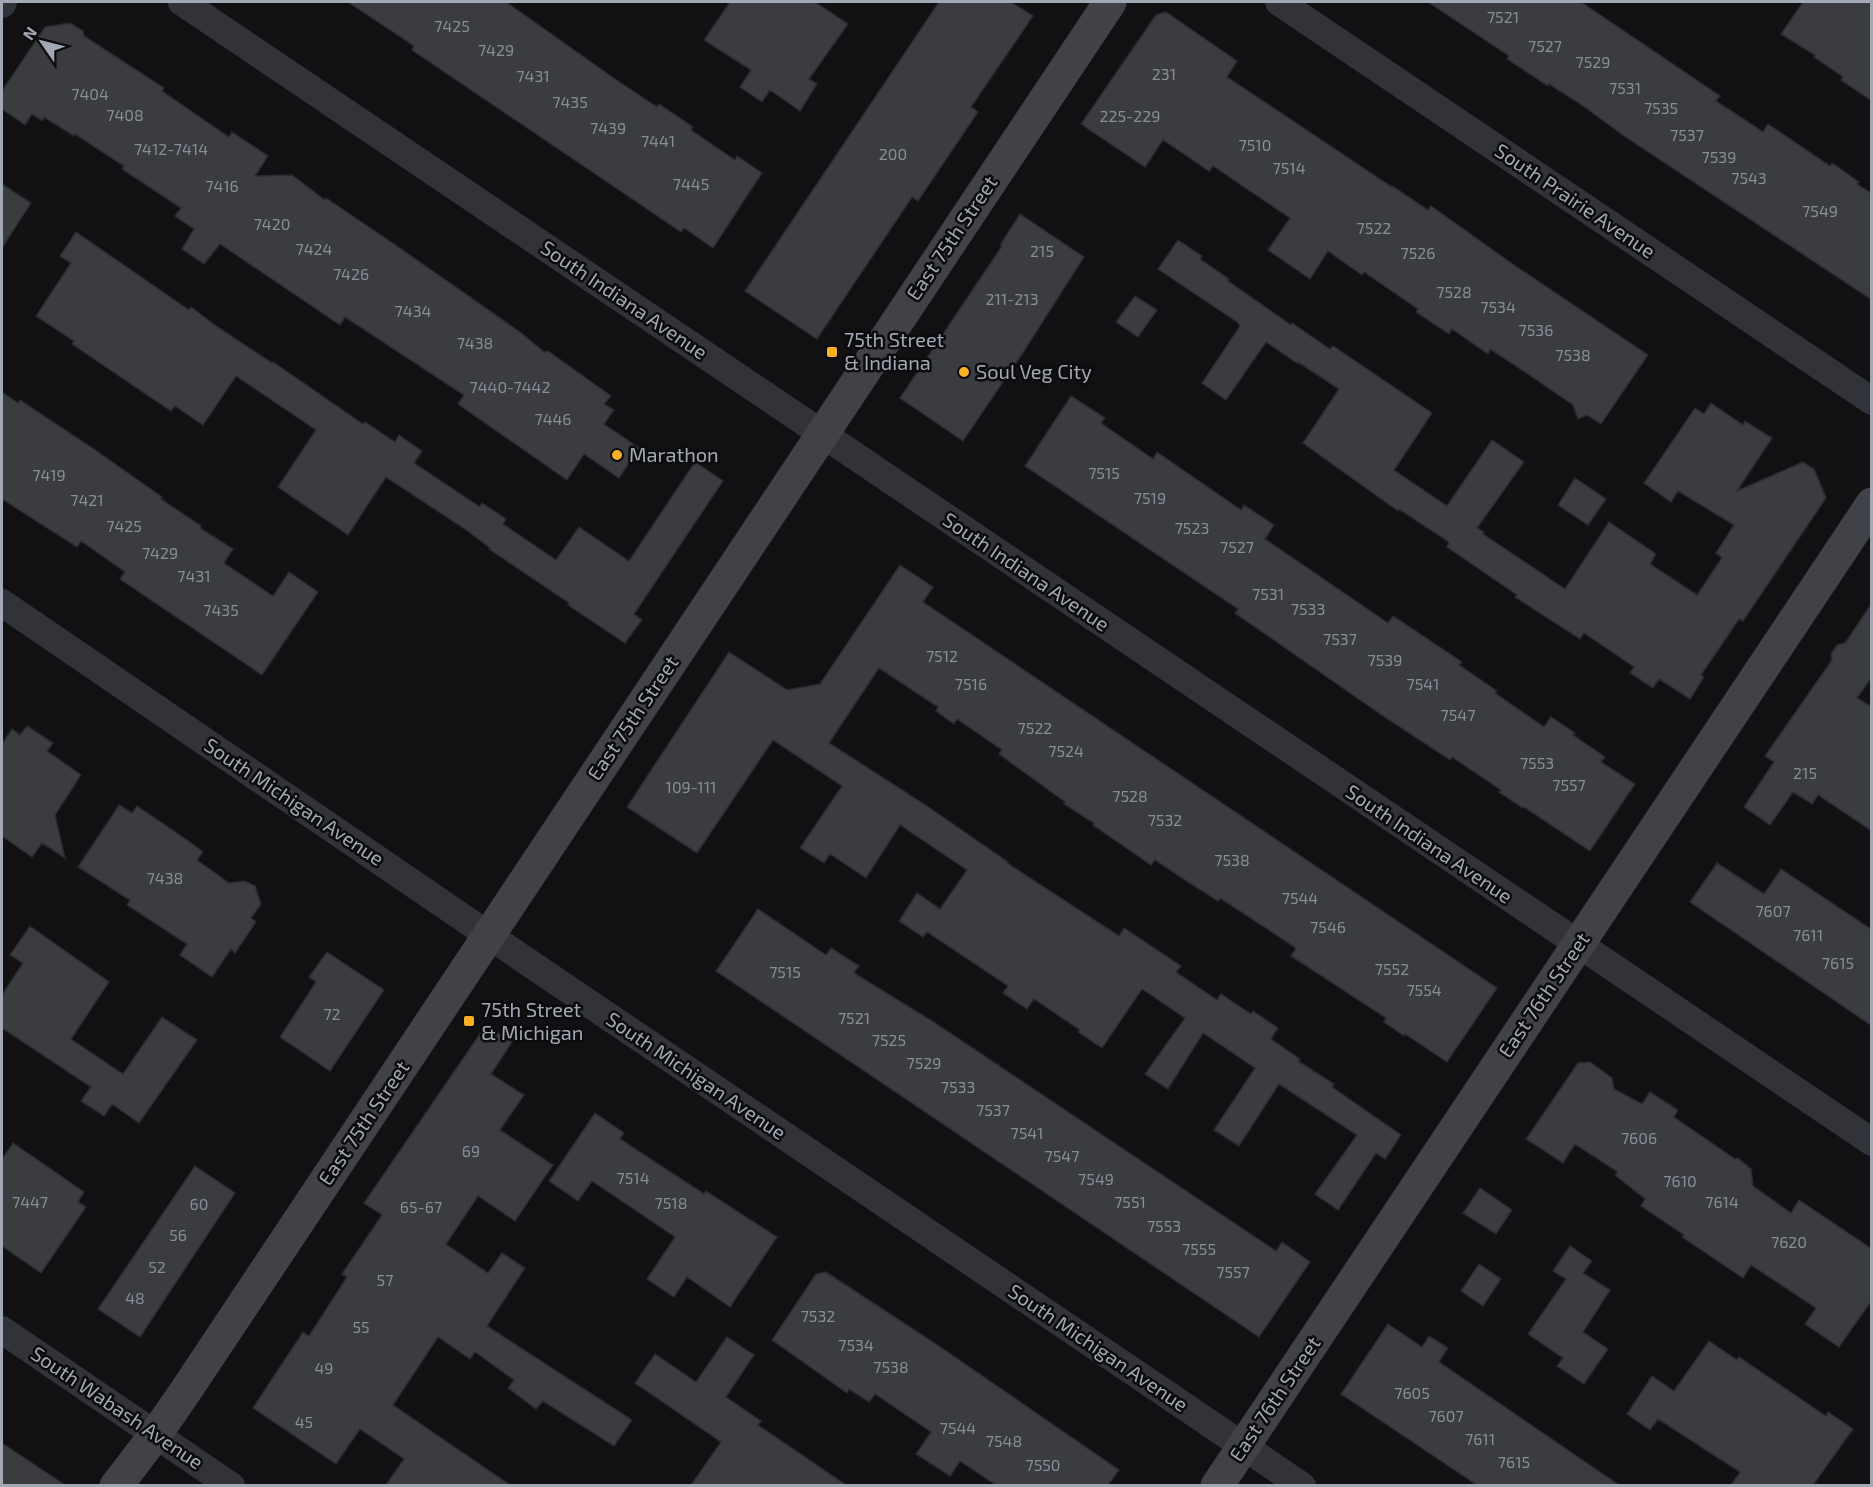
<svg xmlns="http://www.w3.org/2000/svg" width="1873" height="1487" viewBox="0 0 1873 1487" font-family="'Exo 2',sans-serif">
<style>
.building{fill:#3b3c40;stroke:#2b2b2f;stroke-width:1.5}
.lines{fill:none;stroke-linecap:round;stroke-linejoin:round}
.street{stroke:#323338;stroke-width:28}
.secondary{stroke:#404248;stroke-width:33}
.poi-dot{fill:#f8b124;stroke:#0c0c0e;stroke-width:2}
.labels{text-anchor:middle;stroke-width:5;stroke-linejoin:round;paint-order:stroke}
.number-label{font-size:16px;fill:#888d97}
.street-label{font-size:20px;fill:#a2a8b4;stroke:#0c0c0e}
.poi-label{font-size:20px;fill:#a2a8b4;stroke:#0c0c0e;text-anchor:start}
</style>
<rect width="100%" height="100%" fill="#111113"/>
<path class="building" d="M 348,2 L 506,2 L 618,81 L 657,107 L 659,104 L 693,127 L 691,130 L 735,160 L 737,156 L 762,173 L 713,248 L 684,228 L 681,232 L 412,50 L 414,46 Z
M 730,2 L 815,2 L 848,24 L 809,79 L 817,84 L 800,111 L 770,90 L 762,102 L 740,87 L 751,70 L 704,40 Z
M 939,2 L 1011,2 L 1033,16 L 971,107 L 978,112 L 918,201 L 912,197 L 817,339 L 745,291 Z
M 1428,2 L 1581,2 L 1720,96 L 1716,101 L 1763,132 L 1768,124 L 1830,166 L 1832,163 L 1859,182 L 1857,184 L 1872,194 L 1872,300 L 1624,136 L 1582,105 L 1549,84 L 1548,86 L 1507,59 L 1509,56 Z
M 1803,2 L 1872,2 L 1872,101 L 1841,80 L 1843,77 L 1814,57 L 1815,55 L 1781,34 Z
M 1166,12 L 1237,61 L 1227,77 L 1392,187 L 1392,186 L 1428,210 L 1431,206 L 1514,265 L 1648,355 L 1601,424 L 1587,415 L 1578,419 L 1573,405 L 1528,374 L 1490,349 L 1488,354 L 1452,329 L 1449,334 L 1416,312 L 1418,309 L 1364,272 L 1362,275 L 1328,251 L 1310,279 L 1268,250 L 1290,218 L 1213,166 L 1209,171 L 1163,140 L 1145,167 L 1081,124 L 1156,15 Z
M 70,23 L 83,31 L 84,36 L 164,88 L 162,91 L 229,137 L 232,132 L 268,156 L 255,176 L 292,175 L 325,200 L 326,198 L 394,244 L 520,332 L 544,352 L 548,351 L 611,396 L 604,404 L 614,410 L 604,424 L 639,448 L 619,478 L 584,454 L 567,480 L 458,404 L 464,395 L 345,317 L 340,325 L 220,244 L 204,264 L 182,249 L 194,229 L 175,216 L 181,208 L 122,169 L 124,166 L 75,134 L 74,136 L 44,117 L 42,121 L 32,114 L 25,125 L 2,109 L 2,91 L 45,27 Z
M 2,184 L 31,203 L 2,248 Z
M 1020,214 L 1084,257 L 1024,351 L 963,441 L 900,398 L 1002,246 L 1000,245 Z
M 76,232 L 189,310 L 191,307 L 219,328 L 272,363 L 273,362 L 363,424 L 365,422 L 395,442 L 399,435 L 422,451 L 414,463 L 480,507 L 482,503 L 506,519 L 503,524 L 556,560 L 579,527 L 629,561 L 695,462 L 723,481 L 634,614 L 642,620 L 625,643 L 568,605 L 569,603 L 489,549 L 490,548 L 465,529 L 386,477 L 348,535 L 278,487 L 316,430 L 236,376 L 203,425 L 175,406 L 171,411 L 72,344 L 74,341 L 36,316 L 71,263 L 60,256 Z
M 1178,240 L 1202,256 L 1200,259 L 1229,279 L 1228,281 L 1291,325 L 1292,323 L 1330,349 L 1333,346 L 1432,413 L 1394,470 L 1447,506 L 1492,440 L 1524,462 L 1477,528 L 1484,532 L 1483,534 L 1565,589 L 1609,522 L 1656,554 L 1650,564 L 1697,595 L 1722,558 L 1716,553 L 1734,525 L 1678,491 L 1671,502 L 1644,483 L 1695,408 L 1704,414 L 1711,403 L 1743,425 L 1745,421 L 1772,438 L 1737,491 L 1803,462 L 1814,469 L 1826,498 L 1743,621 L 1739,619 L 1701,675 L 1704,677 L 1690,699 L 1659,679 L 1653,688 L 1630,673 L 1634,667 L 1584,633 L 1580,639 L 1515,597 L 1517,595 L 1447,547 L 1449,543 L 1446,540 L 1399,509 L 1398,511 L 1303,443 L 1339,389 L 1298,362 L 1297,363 L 1266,342 L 1226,400 L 1202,383 L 1240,326 L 1237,322 L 1158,269 Z
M 1135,296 L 1157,310 L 1138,337 L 1116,322 Z
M 2,392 L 18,403 L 20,400 L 91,447 L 162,497 L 161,499 L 201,526 L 200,528 L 233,549 L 224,563 L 273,596 L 289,572 L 318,592 L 262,675 L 120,579 L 125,572 L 81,541 L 77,547 L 2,499 Z
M 1071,396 L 1105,418 L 1101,423 L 1153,459 L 1157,452 L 1241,510 L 1244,505 L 1274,525 L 1265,539 L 1388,623 L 1393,616 L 1462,662 L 1459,665 L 1497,691 L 1495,693 L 1544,727 L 1551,717 L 1575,733 L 1573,735 L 1605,757 L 1601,762 L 1635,784 L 1590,851 L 1524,807 L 1523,808 L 1499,792 L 1501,790 L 1452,757 L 1450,760 L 1386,718 L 1235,613 L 1238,609 L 1025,466 Z
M 1575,478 L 1606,499 L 1588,525 L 1558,505 Z
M 900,565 L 933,587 L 923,602 L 1497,988 L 1447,1062 L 1405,1034 L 1404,1036 L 1384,1022 L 1386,1018 L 1291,956 L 1296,948 L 1220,898 L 1218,901 L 1188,882 L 1155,860 L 1151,865 L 1093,825 L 1094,823 L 1064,804 L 1065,802 L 999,754 L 1002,750 L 957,719 L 954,724 L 936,711 L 938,707 L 879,668 L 829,743 L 924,804 L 1008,862 L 1007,863 L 1119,936 L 1124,928 L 1181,966 L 1176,972 L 1217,1000 L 1221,994 L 1251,1014 L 1253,1011 L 1278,1028 L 1271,1039 L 1300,1059 L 1298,1061 L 1334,1084 L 1332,1087 L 1401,1135 L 1385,1159 L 1376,1153 L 1338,1210 L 1315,1194 L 1357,1135 L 1279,1084 L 1239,1146 L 1214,1130 L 1255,1068 L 1203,1033 L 1168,1089 L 1145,1074 L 1185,1018 L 1142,989 L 1102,1048 L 1078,1032 L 1080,1030 L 1034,999 L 1027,1009 L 1003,993 L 1008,986 L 927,932 L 923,937 L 899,921 L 917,893 L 940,909 L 967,870 L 900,825 L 866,878 L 830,854 L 824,863 L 800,848 L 842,786 L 773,740 L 697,853 L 627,807 L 729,652 L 787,690 L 820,684 Z
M 1872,603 L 1872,677 L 1857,698 L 1872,707 L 1872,831 L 1818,795 L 1812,804 L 1793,792 L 1770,825 L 1744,807 L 1774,762 L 1765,756 L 1832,660 L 1831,654 L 1837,645 L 1845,643 Z
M 27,726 L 53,743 L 47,751 L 81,775 L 55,815 L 65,858 L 42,843 L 32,857 L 2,836 L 2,744 L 12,729 L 20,735 Z
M 119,805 L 132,813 L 137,806 L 190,842 L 203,852 L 197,860 L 229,883 L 245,881 L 255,886 L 261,904 L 251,918 L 256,922 L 235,953 L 231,949 L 212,977 L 180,955 L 187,944 L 127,905 L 130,900 L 78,867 Z
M 1717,863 L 1764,894 L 1781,869 L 1872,930 L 1872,1026 L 1690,902 Z
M 758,909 L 826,955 L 831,948 L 859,966 L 854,973 L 932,1021 L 1276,1251 L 1282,1242 L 1310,1262 L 1259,1337 L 716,971 Z
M 30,926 L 109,982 L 71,1039 L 123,1074 L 162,1017 L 197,1040 L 139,1123 L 112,1104 L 104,1116 L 81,1101 L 91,1087 L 2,1028 L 2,995 L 23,963 L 10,955 Z
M 327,952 L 384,990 L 330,1071 L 280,1037 L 316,982 L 309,977 Z
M 486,1025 L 512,1042 L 491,1074 L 524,1095 L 500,1130 L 553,1165 L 515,1221 L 478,1196 L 446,1244 L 488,1273 L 502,1253 L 525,1268 L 487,1326 L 632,1420 L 614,1446 L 543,1401 L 536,1409 L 508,1388 L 514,1380 L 475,1352 L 470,1359 L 438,1337 L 393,1405 L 510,1485 L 386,1485 L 404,1459 L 360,1429 L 336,1464 L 253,1408 L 303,1332 L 309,1336 L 347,1277 L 342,1274 L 382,1215 L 364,1203 Z
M 1590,1062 L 1612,1078 L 1614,1089 L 1642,1104 L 1650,1092 L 1678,1110 L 1674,1117 L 1735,1159 L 1738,1158 L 1751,1169 L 1753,1186 L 1791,1213 L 1799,1200 L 1872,1249 L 1872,1300 L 1839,1347 L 1805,1324 L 1816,1308 L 1751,1265 L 1743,1278 L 1682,1237 L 1684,1235 L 1641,1206 L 1645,1199 L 1615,1175 L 1618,1172 L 1575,1144 L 1563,1163 L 1526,1139 L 1578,1063 Z
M 595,1113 L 624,1133 L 620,1139 L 704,1194 L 706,1191 L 777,1237 L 730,1307 L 687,1277 L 674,1297 L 647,1279 L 675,1237 L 592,1181 L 578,1201 L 549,1181 Z
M 13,1143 L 84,1192 L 78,1202 L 86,1207 L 41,1273 L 2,1246 L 2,1159 Z
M 195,1166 L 235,1193 L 140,1337 L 98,1309 Z
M 1480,1188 L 1512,1210 L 1496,1234 L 1463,1213 Z
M 1570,1246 L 1592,1261 L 1583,1273 L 1610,1290 L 1583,1332 L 1608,1349 L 1584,1384 L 1557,1366 L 1563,1358 L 1528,1334 L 1566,1279 L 1553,1271 Z
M 1479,1264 L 1501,1279 L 1483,1306 L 1461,1291 Z
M 826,1272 L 936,1344 L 1119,1470 L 1108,1485 L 996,1485 L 960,1461 L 950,1476 L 916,1454 L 931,1432 L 875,1394 L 869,1402 L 849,1389 L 847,1393 L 772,1340 L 816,1274 Z
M 1388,1324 L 1422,1347 L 1429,1336 L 1448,1348 L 1439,1362 L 1619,1485 L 1477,1485 L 1341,1394 Z
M 727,1337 L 754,1355 L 726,1397 L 761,1421 L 758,1425 L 846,1485 L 691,1485 L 721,1442 L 635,1383 L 655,1354 L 696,1382 Z
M 1709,1341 L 1737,1360 L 1739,1357 L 1826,1416 L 1828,1412 L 1853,1429 L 1813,1485 L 1731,1485 L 1740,1472 L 1658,1419 L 1650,1430 L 1627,1414 L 1652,1376 L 1674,1391 Z
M 2,1443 L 65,1485 L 2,1485 Z"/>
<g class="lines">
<path class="street" d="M 182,2 L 1872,1142
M 1279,2 L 1872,401
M 2,4 L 3,2
M 2,603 L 519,956 L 1302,1486
M 2,1330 L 231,1486"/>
<path class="secondary" d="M 116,1486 L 156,1434 L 187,1389 L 1110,2
M 1217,1486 L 1872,504"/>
</g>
<g class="poi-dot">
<rect x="826" y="346" width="12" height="12" rx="3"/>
<circle cx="964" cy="372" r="6"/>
<circle cx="617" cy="455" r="6"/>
<rect x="463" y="1015" width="12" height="12" rx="3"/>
</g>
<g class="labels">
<g class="number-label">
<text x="1503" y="23">7521</text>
<text x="452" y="32">7425</text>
<text x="1545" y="52">7527</text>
<text x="496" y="56">7429</text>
<text x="1593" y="68">7529</text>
<text x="1164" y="80">231</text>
<text x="533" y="82">7431</text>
<text x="1625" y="94">7531</text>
<text x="90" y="100">7404</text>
<text x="570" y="108">7435</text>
<text x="1661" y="114">7535</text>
<text x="125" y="121">7408</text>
<text x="1130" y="122">225-229</text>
<text x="608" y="134">7439</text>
<text x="1687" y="141">7537</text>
<text x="658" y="147">7441</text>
<text x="1255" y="151">7510</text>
<text x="171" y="155">7412-7414</text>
<text x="893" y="160">200</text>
<text x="1719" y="163">7539</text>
<text x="1289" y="174">7514</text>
<text x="1749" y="184">7543</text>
<text x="691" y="190">7445</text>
<text x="222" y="192">7416</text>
<text x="1820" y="217">7549</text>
<text x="272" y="230">7420</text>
<text x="1374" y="234">7522</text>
<text x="314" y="255">7424</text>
<text x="1042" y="257">215</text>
<text x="1418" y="259">7526</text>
<text x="351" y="280">7426</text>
<text x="1454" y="298">7528</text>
<text x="1012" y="305">211-213</text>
<text x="1498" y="313">7534</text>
<text x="413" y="317">7434</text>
<text x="1536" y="336">7536</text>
<text x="475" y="349">7438</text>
<text x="1573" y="361">7538</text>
<text x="510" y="393">7440-7442</text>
<text x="553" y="425">7446</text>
<text x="1104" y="479">7515</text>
<text x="49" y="481">7419</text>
<text x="1150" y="504">7519</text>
<text x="87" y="506">7421</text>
<text x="124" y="532">7425</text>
<text x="1192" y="534">7523</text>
<text x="1237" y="553">7527</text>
<text x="160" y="559">7429</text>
<text x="194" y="582">7431</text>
<text x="1268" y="600">7531</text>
<text x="1308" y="615">7533</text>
<text x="221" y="616">7435</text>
<text x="1340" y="645">7537</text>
<text x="942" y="662">7512</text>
<text x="1385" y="666">7539</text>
<text x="971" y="690">7516</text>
<text x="1423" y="690">7541</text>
<text x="1458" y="721">7547</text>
<text x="1035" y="734">7522</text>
<text x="1066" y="757">7524</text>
<text x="1537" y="769">7553</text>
<text x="1805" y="779">215</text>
<text x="1569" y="791">7557</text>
<text x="691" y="793">109-111</text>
<text x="1130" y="802">7528</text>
<text x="1165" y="826">7532</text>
<text x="1232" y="866">7538</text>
<text x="165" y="884">7438</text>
<text x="1300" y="904">7544</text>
<text x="1773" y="917">7607</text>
<text x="1328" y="933">7546</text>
<text x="1808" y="941">7611</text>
<text x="1838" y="969">7615</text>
<text x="1392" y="975">7552</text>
<text x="785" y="978">7515</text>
<text x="1424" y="996">7554</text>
<text x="332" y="1020">72</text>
<text x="854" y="1024">7521</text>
<text x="889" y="1046">7525</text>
<text x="924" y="1069">7529</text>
<text x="958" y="1093">7533</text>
<text x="993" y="1116">7537</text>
<text x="1027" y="1139">7541</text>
<text x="1639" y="1144">7606</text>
<text x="471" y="1157">69</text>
<text x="1062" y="1162">7547</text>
<text x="633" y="1184">7514</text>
<text x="1096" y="1185">7549</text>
<text x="1680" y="1187">7610</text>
<text x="30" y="1208">7447</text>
<text x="1130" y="1208">7551</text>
<text x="1722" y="1208">7614</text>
<text x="671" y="1209">7518</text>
<text x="199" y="1210">60</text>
<text x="421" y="1213">65-67</text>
<text x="1164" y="1232">7553</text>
<text x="178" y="1241">56</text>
<text x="1789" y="1248">7620</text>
<text x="1199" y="1255">7555</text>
<text x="157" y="1273">52</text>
<text x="1233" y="1278">7557</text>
<text x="385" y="1286">57</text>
<text x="135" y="1304">48</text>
<text x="818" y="1322">7532</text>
<text x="361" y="1333">55</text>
<text x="856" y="1351">7534</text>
<text x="891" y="1373">7538</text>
<text x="324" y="1374">49</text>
<text x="1412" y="1399">7605</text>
<text x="1446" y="1422">7607</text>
<text x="304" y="1428">45</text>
<text x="958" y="1434">7544</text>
<text x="1480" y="1445">7611</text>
<text x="1004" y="1447">7548</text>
<text x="1514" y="1468">7615</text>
<text x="1043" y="1471">7550</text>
</g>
<g class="street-label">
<text transform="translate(1575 201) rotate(34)" y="7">South Prairie Avenue</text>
<text transform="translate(952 238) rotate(-56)" y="7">East 75th Street</text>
<text transform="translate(624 300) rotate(34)" y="7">South Indiana Avenue</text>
<text transform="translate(1026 572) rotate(34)" y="7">South Indiana Avenue</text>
<text transform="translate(633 718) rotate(-56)" y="7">East 75th Street</text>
<text transform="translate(294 802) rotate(34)" y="7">South Michigan Avenue</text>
<text transform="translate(1429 844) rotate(34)" y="7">South Indiana Avenue</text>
<text transform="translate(1544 995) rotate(-56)" y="7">East 76th Street</text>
<text transform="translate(696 1076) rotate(34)" y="7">South Michigan Avenue</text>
<text transform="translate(364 1123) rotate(-56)" y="7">East 75th Street</text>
<text transform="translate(1098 1348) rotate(34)" y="7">South Michigan Avenue</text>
<text transform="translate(1275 1399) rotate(-56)" y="7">East 76th Street</text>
<text transform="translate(117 1408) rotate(34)" y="7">South Wabash Avenue</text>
</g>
<g class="poi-label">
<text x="844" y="347">75th Street<tspan x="844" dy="23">&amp; Indiana</tspan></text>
<text x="976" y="379">Soul Veg City</text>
<text x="629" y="462">Marathon</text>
<text x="481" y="1017">75th Street<tspan x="481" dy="23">&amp; Michigan</tspan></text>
</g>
</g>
<rect width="1873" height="1487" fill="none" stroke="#a2a8b4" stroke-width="6"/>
<g transform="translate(42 42) rotate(305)" stroke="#0c0c0e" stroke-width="4.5" paint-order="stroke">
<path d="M0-4.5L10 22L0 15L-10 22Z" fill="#a2a8b4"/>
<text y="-9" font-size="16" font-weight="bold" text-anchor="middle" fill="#a2a8b4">N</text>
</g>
</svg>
